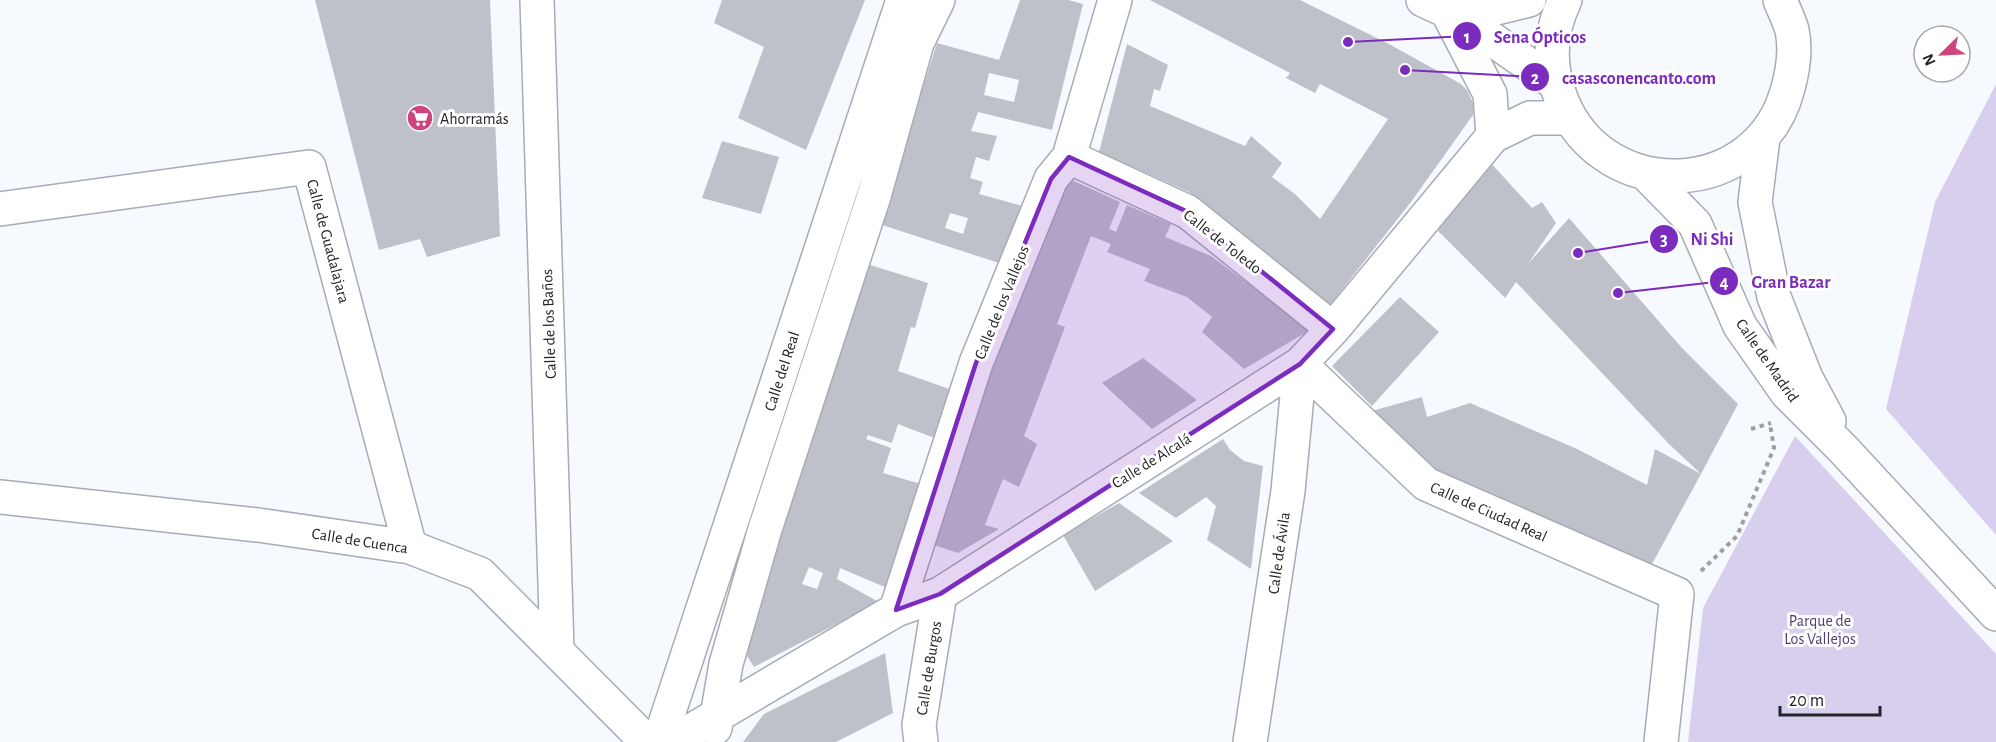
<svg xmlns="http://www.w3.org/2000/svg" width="1996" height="742" viewBox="0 0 1996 742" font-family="'Alegreya Sans',sans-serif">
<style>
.green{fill:#d8cfef}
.building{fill:#bfc1ca;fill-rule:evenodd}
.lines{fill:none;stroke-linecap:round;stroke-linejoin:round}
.minor-casing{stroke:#a7acb4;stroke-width:36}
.path{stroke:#9c9ea2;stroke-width:4;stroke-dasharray:4.5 4.5;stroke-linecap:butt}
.minor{stroke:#fff;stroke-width:33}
.marked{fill:#7b2cbf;fill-opacity:0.2;stroke:#7b2cbf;stroke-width:4.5;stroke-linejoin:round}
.labels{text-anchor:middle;stroke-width:6;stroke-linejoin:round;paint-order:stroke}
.poi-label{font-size:16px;fill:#222427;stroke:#fff;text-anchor:start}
.street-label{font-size:16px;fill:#222427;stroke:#fff}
.park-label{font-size:16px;fill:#503d72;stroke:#fff}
.leader{fill:none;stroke:#7b2cbf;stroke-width:2}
.callout-dot{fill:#7b2cbf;stroke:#fff;stroke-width:2}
.mark-label{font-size:18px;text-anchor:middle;font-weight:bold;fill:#fff}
.callout-label{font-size:18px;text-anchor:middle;font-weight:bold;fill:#7b2cbf;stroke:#fff;stroke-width:6;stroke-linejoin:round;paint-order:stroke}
</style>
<rect width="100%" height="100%" fill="#f6f9fe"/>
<path class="green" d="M 1996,84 L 1996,535 L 1886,409 L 1935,202 Z
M 1795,436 L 1996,654 L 1996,742 L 1688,742 L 1703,608 Z"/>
<path class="building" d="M 315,0 L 490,0 L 500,236 L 427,257 L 420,239 L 379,250 Z
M 722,0 L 865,0 L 806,150 L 738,118 L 764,47 L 714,23 Z
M 1020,0 L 1068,0 L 1083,4 L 1052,130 L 978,112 L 971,131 L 997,136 L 989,161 L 976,157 L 970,178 L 983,182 L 979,194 L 1026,207 L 1002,264 L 879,224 L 937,43 L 999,60 ZM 989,73 L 1019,80 L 1014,102 L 984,95 ZM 950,213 L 968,218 L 963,234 L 945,228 Z
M 1150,0 L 1300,0 L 1389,44 L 1461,84 L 1467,90 L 1474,105 L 1473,115 L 1411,202 L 1329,306 L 1189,192 L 1099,152 L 1127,44 L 1168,65 L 1160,91 L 1154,89 L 1150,106 L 1245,146 L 1251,136 L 1282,163 L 1272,177 L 1295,194 L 1320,219 L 1388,119 L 1320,84 L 1315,93 L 1286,78 L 1290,73 Z
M 722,141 L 779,157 L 761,214 L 702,198 Z
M 1490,162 L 1532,208 L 1542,202 L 1556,223 L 1528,264 L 1569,218 L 1682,348 L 1738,404 L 1701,474 L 1652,564 L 1422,471 L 1361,414 L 1422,397 L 1427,417 L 1470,403 L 1575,448 L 1647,485 L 1655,449 L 1701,474 L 1670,445 L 1516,282 L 1505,298 L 1431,224 Z
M 1063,176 L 1120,202 L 1109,229 L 1116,232 L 1127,205 L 1171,224 L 1165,237 L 1211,256 L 1310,330 L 1244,369 L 1202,332 L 1212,317 L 1187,297 L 1144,281 L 1150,269 L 1107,252 L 1111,244 L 1091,236 L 1057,324 L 1065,327 L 1024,436 L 1037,444 L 1019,487 L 1003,479 L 985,525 L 999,529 L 958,553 L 928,543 L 957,457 Z
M 867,264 L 928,283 L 915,328 L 911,327 L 898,371 L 955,391 L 937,439 L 898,424 L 892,443 L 868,435 L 866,439 L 891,448 L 883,473 L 921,484 L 887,588 L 840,568 L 837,579 L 879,602 L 754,667 L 740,645 L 776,551 ZM 809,567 L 823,573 L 817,589 L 802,584 Z
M 1400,297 L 1439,332 L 1372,406 L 1332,366 Z
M 1143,358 L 1197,400 L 1152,429 L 1102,383 Z
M 1223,439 L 1230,450 L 1244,461 L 1263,466 L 1251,569 L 1207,540 L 1216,506 L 1206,497 L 1176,518 L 1139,493 Z
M 1119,503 L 1173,541 L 1095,591 L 1063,535 Z
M 885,653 L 893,713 L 836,742 L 743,742 L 764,714 Z"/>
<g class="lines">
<defs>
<path id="minor" d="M 537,0 L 557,649
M 1423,0 L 1460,17 L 1555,83
M 1565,0 C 1549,33 1548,67 1562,101 C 1605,206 1759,200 1788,88 C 1793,70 1796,49 1792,30 C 1789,20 1784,10 1780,0
M 1448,13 L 1490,94 L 1493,136
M 1460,17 L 1529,0
M 1763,138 L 1755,202 L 1774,297 L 1806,378 L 1829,421
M 1069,157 L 1188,212 L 1333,329
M 1646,174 L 1695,224 L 1740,326 L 1787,393 L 1843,449 L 1996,614
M 0,209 L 309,167 L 410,547
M 1300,364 L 1426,484 L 1677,594 L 1661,742
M 0,497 L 258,525 L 410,547 L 480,574 L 647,742
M 896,610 L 976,363 L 1051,179 L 1069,157 L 1115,0
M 715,728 L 726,664 L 765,529 L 874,196 L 917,43 L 938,0
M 659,742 L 903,0
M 672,742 L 896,610 L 940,594 L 1300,364 L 1333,329 L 1493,136 L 1530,118 L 1569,118
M 921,742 L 919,725 L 940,594
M 1250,742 L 1288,491 L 1300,364"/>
</defs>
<use href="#minor" class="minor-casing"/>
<path class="path" d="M 1751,429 L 1771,423
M 1701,571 L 1737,536 L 1774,448 L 1770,424"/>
<use href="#minor" class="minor"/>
</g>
<path class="marked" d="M 1069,157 L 1188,212 L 1333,329 L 1300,364 L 940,594 L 896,610 L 976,363 L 1051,179 Z"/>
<defs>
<symbol id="supermarket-disc" viewBox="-11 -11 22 22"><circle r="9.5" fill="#ce447b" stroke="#fff"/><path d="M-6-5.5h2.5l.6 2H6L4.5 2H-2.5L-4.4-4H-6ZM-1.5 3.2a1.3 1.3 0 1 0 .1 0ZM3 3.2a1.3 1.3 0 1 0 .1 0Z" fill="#fff"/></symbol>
</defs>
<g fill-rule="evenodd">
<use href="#supermarket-disc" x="405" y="103" width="30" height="30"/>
</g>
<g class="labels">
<g class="poi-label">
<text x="440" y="124">Ahorramás</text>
</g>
<g class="street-label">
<text transform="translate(329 241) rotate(75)" y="6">Calle de Guadalajara</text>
<text transform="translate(1223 241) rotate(38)" y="6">Calle de Toledo</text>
<text transform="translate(1001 302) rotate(-68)" y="6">Calle de los Vallejos</text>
<text transform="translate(548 324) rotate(-92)" y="6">Calle de los Baños</text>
<text transform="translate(1768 360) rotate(55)" y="6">Calle de Madrid</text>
<text transform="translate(781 371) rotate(-72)" y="6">Calle del Real</text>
<text transform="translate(1151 460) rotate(-32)" y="6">Calle de Alcalá</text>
<text transform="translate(1489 511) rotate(24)" y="6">Calle de Ciudad Real</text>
<text transform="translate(360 540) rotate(9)" y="6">Calle de Cuenca</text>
<text transform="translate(1278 553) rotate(-82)" y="6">Calle de Ávila</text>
<text transform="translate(928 668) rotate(-81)" y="6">Calle de Burgos</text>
</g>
<g class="park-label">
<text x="1820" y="626">Parque de<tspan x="1820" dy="18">Los Vallejos</tspan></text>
</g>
</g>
<path class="leader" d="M1348 42L1467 36M1405 70L1535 77M1578 253L1664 239M1618 293L1724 281"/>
<g class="callout-dot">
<circle cx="1348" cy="42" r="6"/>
<circle cx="1405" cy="70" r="6"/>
<circle cx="1578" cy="253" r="6"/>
<circle cx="1618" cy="293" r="6"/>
<circle cx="1467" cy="36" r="15"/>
<circle cx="1535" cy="77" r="15"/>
<circle cx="1664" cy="239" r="15"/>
<circle cx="1724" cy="281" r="15"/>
</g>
<g class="mark-label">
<text x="1467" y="43">1</text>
<text x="1535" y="84">2</text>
<text x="1664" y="245">3</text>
<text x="1724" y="288">4</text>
</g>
<g class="callout-label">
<text x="1540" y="43">Sena Ópticos</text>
<text x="1639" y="84">casasconencanto.com</text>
<text x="1712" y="245">Ni Shi</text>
<text x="1791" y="288">Gran Bazar</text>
</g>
<g transform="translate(1942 54) rotate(246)"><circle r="28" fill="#ffffff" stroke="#a7a7a9" stroke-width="1.5"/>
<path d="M0-4.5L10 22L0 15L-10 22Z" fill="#ce447b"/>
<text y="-9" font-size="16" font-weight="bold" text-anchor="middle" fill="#222427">N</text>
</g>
<path d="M1780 706v9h100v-9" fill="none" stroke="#222427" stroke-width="3"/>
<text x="1789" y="706" font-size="18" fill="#222427" stroke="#ffffff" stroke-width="4.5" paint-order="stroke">20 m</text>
</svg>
